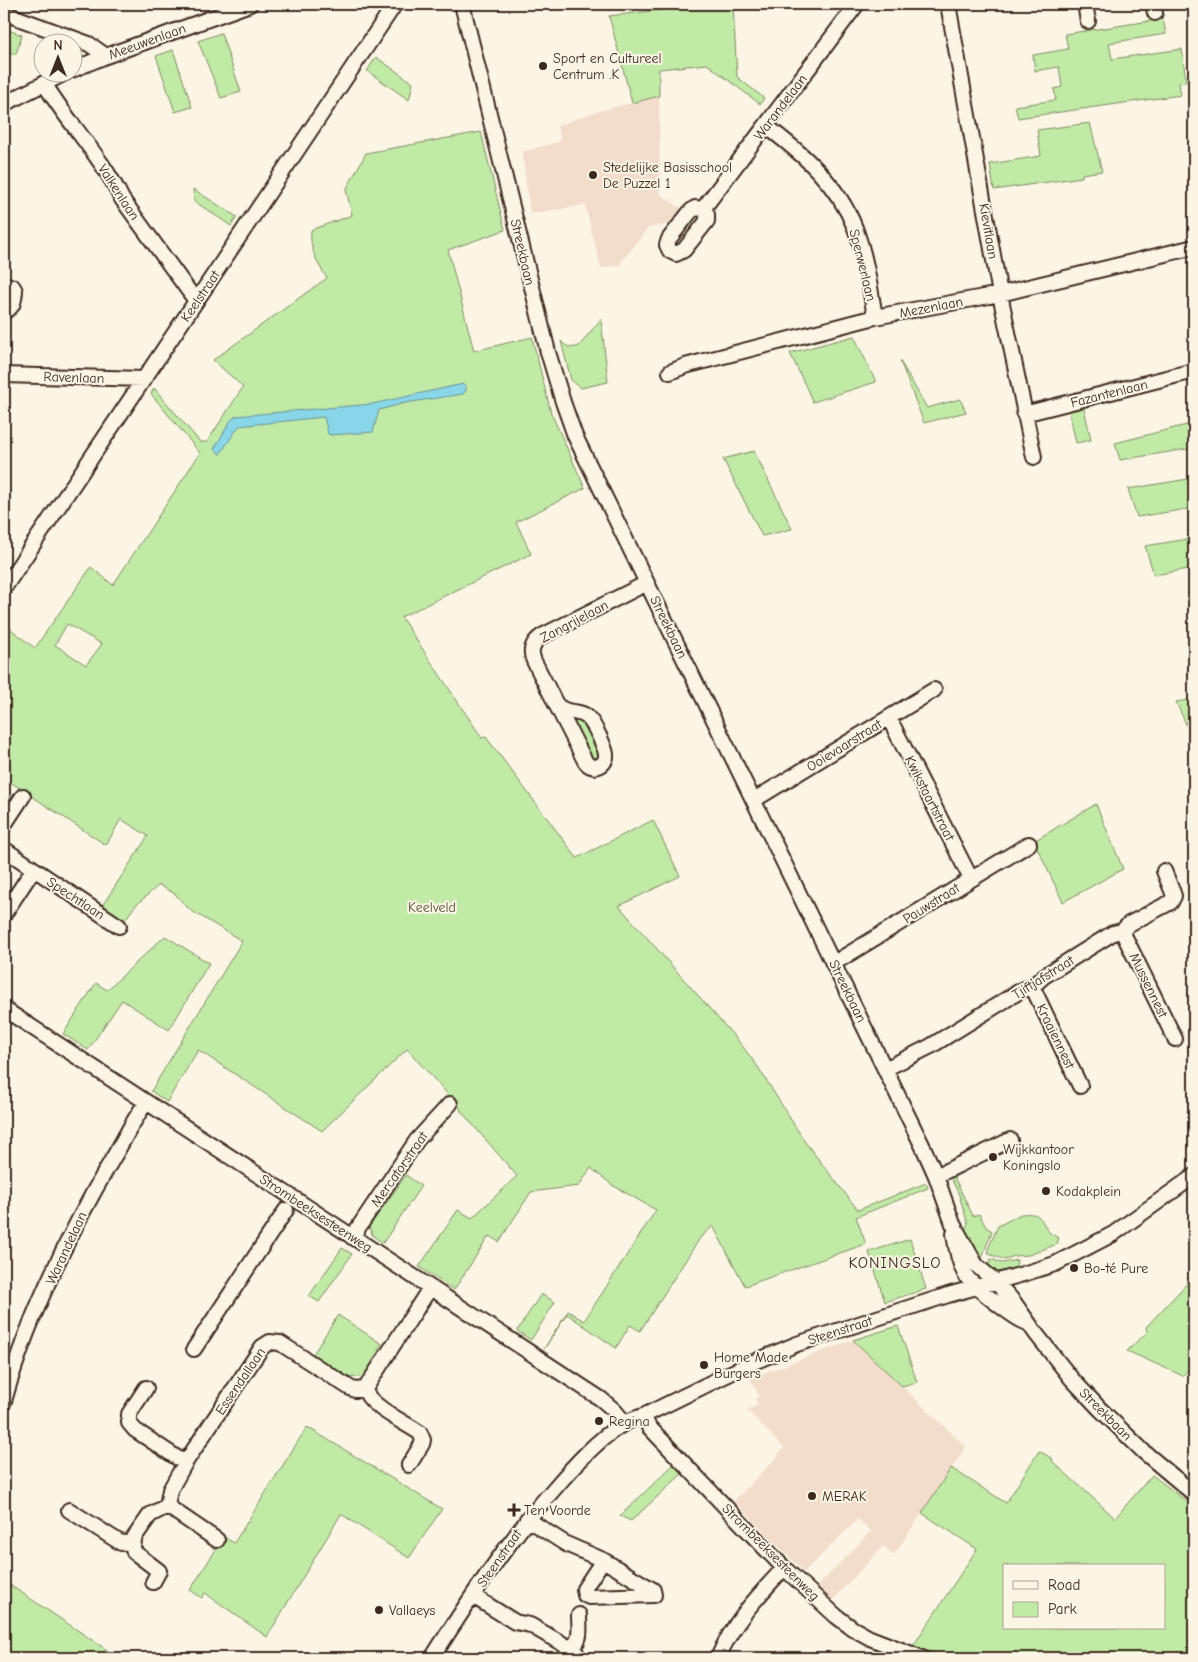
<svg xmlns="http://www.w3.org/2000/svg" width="1198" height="1662" viewBox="0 0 1198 1662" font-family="'Comic Neue',sans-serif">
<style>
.built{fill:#f2dccc}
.green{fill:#c1eaa6;stroke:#7e8a62;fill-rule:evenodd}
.water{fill:#89d6e8;stroke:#6a9197}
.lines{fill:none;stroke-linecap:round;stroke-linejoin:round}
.minor-casing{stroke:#3b2a1e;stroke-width:18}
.minor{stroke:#fcf5e5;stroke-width:14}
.poi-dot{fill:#3b2a1e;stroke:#fcf5e5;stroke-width:2}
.labels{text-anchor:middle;stroke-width:4;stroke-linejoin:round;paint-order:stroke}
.street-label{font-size:14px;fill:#3b2a1e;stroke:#fcf5e5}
.poi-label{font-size:14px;fill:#3b2a1e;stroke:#fcf5e5;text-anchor:start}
.park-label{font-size:14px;fill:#565039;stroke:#fcf5e5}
.quarter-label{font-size:16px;letter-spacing:1px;fill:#3b2a1e;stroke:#fcf5e5}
</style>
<rect width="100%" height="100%" fill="#fcf5e5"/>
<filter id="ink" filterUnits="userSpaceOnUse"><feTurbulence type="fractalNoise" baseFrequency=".02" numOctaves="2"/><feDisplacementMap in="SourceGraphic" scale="10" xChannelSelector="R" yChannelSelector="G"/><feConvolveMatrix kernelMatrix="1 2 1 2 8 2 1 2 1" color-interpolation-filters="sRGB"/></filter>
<g filter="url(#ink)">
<path class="built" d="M 659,96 L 660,194 L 682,209 L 669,224 L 648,228 L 619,265 L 601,268 L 585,205 L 530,214 L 522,152 L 561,141 L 557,126 L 592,113 Z
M 853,1340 L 966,1447 L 894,1555 L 883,1546 L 832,1601 L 818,1586 L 871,1531 L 858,1519 L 804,1572 L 734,1501 L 779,1455 L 778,1454 L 784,1448 L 747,1410 L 758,1405 L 755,1399 L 759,1396 L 750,1378 Z"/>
<path class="green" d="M 710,4 L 733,4 L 737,77 L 764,98 L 760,104 L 707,64 L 659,69 L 659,96 L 632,103 L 609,16 Z
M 1163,19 L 1166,34 L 1109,43 L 1112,59 L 1182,49 L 1186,82 L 1179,83 L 1181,95 L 1018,118 L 1015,106 L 1056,100 L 1054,89 L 1062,87 L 1059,67 L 1035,71 L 1033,55 L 1068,49 L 1065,34 Z
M 8,30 L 22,35 L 16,54 L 4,51 L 4,42 Z
M 221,33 L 241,92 L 221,98 L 198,41 Z
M 173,50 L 192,107 L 175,112 L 156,56 Z
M 376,57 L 413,83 L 409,100 L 367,71 Z
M 1090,123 L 1102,171 L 1082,174 L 1082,177 L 994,190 L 990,164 L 1041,156 L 1037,130 Z
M 481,132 L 505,230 L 448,250 L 474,351 L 532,337 L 551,413 L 585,488 L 516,522 L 531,554 L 401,617 L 482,738 L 486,737 L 577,858 L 653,820 L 680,876 L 619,906 L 740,1043 L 758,1067 L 805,1142 L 858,1210 L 926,1183 L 928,1188 L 856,1217 L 866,1244 L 745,1286 L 713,1226 L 700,1238 L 640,1331 L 630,1325 L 616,1348 L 567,1314 L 544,1349 L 568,1311 L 584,1321 L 656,1210 L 612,1185 L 591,1168 L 579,1186 L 531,1192 L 499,1242 L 489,1236 L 454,1290 L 419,1267 L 458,1210 L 472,1218 L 517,1176 L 460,1110 L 461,1109 L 407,1049 L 322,1131 L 198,1050 L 167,1102 L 151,1091 L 242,941 L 190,910 L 175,894 L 159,885 L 135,906 L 124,921 L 102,906 L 148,836 L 121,819 L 106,845 L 4,778 L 4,624 L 35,648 L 91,567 L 113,585 L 200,453 L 151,394 L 154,388 L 200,442 L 207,442 L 243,387 L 213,360 L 327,278 C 317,264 309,247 311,230 L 352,215 L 346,190 L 366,153 ZM 67,624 L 102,644 L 86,665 L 55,645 Z
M 193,189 L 237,217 L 231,226 L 194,201 Z
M 601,319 L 608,382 L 581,388 L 571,380 L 561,341 C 566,347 571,349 579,346 Z
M 854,336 L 876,382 L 813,402 L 790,353 Z
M 900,361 L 927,408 L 960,399 L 966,412 L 924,423 Z
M 1084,408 L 1091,440 L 1076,443 L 1069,411 Z
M 1194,423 L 1194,448 L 1120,460 L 1115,443 Z
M 754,451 L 792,529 L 762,536 L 723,459 Z
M 1194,478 L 1194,508 L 1137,517 L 1128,489 Z
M 1194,538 L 1194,568 L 1154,575 L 1145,546 Z
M 1194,699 L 1194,742 L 1176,702 Z
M 579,719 L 584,720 L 601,752 L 599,759 L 591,761 L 573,725 L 575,721 Z
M 1096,804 L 1123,869 L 1063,902 L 1034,841 Z
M 165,936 L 209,963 L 169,1030 L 122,1000 L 88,1050 L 63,1034 L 96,983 L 107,990 Z
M 960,1171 L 962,1173 L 954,1177 L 973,1216 L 979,1214 L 986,1227 L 992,1231 L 982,1258 L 979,1257 L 965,1229 L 968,1224 L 959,1195 L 951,1178 L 951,1175 Z
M 406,1175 L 421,1186 L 383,1243 L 373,1236 L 369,1227 Z
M 1021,1214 C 1042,1212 1039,1218 1049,1232 C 1051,1235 1056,1236 1059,1238 L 1057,1244 L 1029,1255 L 1014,1256 L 1005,1260 L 989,1254 L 988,1249 L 998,1226 Z
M 910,1239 L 926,1289 L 885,1302 L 869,1252 Z
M 342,1248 L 352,1254 L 319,1302 L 309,1296 Z
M 991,1259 L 1002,1263 L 1017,1260 L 1016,1270 C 1005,1272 996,1274 987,1267 Z
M 1194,1276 L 1194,1361 L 1183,1376 L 1127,1351 L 1147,1332 L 1146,1327 Z
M 541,1294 L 555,1302 L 531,1340 L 517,1331 Z
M 338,1315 L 382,1344 L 378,1350 L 379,1352 L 364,1376 L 350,1378 L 313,1354 Z
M 898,1326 L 917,1382 L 902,1386 L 853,1340 Z
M 307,1427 L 442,1509 L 409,1558 L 341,1514 L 267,1637 L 205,1593 L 202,1598 L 190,1590 L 224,1537 L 234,1543 Z
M 1039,1451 L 1053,1459 L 1052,1461 L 1115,1518 L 1152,1475 L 1194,1507 L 1194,1658 L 949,1658 L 913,1646 L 977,1549 L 922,1513 L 951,1468 L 1006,1503 ZM 1004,1566 L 1164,1566 L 1164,1628 L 1004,1628 Z
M 674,1464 L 683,1473 L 631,1521 L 620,1516 Z
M 4,1581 L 119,1658 L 4,1658 Z"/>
<path class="water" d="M 463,384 L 466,386 L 466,391 L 463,394 L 405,403 L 379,410 L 373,432 L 331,435 L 328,434 L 324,417 L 239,426 L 220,454 L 214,449 L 231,420 L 236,416 L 372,404 Z"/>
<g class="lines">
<defs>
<path id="minor" d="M 462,4 L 548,352 L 563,402 L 575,436 L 924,1149 L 936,1176 L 953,1224 L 976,1265 L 996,1282 L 1013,1301 L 1037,1335 L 1071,1378 L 1099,1408 L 1144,1452 L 1194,1494
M 948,4 L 1000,294 L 1034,457
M 1085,4 L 1088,21
M 1153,4 L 1155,13
M 4,13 L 89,44 L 106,56
M 72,70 L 106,56 L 250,4
M 44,83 C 68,123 102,157 122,199 L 196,301
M 4,104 L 67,72
M 766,126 C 803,154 838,184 855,228 C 866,257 870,288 875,317
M 703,209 L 707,214 L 707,221 L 684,250 L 676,254 L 670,251 L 667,245 L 669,239 L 690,212 L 695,208 L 703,209 L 857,4
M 4,284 L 13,287 L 15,291 C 14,300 14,308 4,311
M 670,372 L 685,366 L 875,317 L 1000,294 L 1194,247
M 4,375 L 144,379
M 1024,414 L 1194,371
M 4,588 L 395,4
M 555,703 C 567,717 581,708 589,719 C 594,724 605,747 606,754 C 607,767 591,771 585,761 L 534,661 C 529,650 533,642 542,636 L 647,583
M 889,718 L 971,879
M 754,800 L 934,690
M 4,825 L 23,796
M 4,849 L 119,926
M 4,914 L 33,870
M 1122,931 L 1175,1039
M 834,963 L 1029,844
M 1032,986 L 1080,1086
M 4,1009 L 601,1399 L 614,1410 L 625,1423
M 885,1069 L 931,1046 L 1020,991 L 1034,985 L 1044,976 L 1113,933 L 1122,931 L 1129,924 L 1171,902 L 1174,896 L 1173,893 L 1164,871
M 936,1176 L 1010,1140
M 954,1234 C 956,1248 959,1264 966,1276 C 973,1286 1013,1317 1025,1322
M 352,1237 L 417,1140 L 450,1104
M 194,1349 L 286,1210
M 146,1388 L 129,1414 L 129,1423 L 135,1430 L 185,1463
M 365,1389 L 430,1288
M 4,1401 C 28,1316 68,1235 113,1158 C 124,1140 133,1120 146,1103
M 643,1416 L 649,1427 L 784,1568 L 836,1616 L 852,1628 L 870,1638 L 922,1658
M 167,1506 L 217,1540
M 69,1510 L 121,1543 L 131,1542 L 150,1515 L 167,1506 L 170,1490 L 185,1463 L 262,1347 L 270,1342 L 280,1343 L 350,1388 L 355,1390 L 365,1389 C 367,1405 406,1423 420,1433 L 423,1440 L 422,1444 L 409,1465
M 527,1519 L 566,1544 L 603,1560 L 653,1590 L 654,1595 L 589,1597 L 585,1595 L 584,1589 L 603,1560
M 134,1540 L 133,1548 L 134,1552 L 159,1571 L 153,1582
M 473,1596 L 515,1622 L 530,1625 L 575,1651 L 579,1658
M 568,1648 C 583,1644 579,1627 579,1615
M 432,1658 C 469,1600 507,1542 553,1490 C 571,1469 600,1436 625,1423 C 631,1420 637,1418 643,1416 L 749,1364 L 797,1344 L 948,1295 L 1023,1274 L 1055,1264 L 1113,1234 L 1194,1176
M 718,1658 C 733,1622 758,1596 784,1568"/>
</defs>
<use href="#minor" class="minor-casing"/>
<use href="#minor" class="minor"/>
</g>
</g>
<g class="poi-dot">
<circle cx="543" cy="66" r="5"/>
<circle cx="593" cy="175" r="5"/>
<circle cx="993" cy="1157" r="5"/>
<circle cx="1046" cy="1191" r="5"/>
<circle cx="1074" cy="1268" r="5"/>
<circle cx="704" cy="1365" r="5"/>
<circle cx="599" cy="1421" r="5"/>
<circle cx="812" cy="1496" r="5"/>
<path d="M511.5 1502.5h5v5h5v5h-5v5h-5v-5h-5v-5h5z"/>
<circle cx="379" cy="1610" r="5"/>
</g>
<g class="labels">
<g class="street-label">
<text transform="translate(147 41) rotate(-20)" y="5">Meeuwenlaan</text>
<text transform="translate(780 107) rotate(-53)" y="5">Warandelaan</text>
<text transform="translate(119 192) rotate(57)" y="5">Valkenlaan</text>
<text transform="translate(989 231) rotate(80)" y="5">Kievitlaan</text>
<text transform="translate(523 252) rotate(77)" y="5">Streekbaan</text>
<text transform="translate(863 265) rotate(76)" y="5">Sperwerlaan</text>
<text transform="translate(200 296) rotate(-56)" y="5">Keelstraat</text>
<text transform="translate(931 307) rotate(-11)" y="5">Mezenlaan</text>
<text transform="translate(74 377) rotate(2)" y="5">Ravenlaan</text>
<text transform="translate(1109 393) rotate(-14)" y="5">Fazantenlaan</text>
<text transform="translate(574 621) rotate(-28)" y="5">Zangrijelaan</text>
<text transform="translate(669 627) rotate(64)" y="5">Streekbaan</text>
<text transform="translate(844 745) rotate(-32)" y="5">Ooievaarstraat</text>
<text transform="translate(930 798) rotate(63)" y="5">Kwikstaartstraat</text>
<text transform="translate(76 898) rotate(33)" y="5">Spechtlaan</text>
<text transform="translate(931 903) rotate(-32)" y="5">Pauwstraat</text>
<text transform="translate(1043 977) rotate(-32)" y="5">Tjiftjafstraat</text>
<text transform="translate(1149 985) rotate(64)" y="5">Mussennest</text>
<text transform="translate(848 991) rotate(64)" y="5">Streekbaan</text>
<text transform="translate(1056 1036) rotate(64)" y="5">Kraaiennest</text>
<text transform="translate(399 1169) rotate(-55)" y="5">Mercatorstraat</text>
<text transform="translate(316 1213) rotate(33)" y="5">Strombeeksesteenweg</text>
<text transform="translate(66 1248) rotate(-65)" y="5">Warandelaan</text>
<text transform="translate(840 1330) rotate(-18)" y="5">Steenstraat</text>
<text transform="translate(240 1381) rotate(-56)" y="5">Essendallaan</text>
<text transform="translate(1106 1414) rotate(45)" y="5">Streekbaan</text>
<text transform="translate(771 1552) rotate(45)" y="5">Strombeeksesteenweg</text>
<text transform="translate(499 1558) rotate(-55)" y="5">Steenstraat</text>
</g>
<g class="poi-label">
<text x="553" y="63">Sport en Cultureel<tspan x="553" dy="16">Centrum .K</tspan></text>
<text x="603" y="172">Stedelijke Basisschool<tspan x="603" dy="16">De Puzzel 1</tspan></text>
<text x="1003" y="1154">Wijkkantoor<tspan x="1003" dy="16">Koningslo</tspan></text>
<text x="1056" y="1196">Kodakplein</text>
<text x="1084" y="1273">Bo-té Pure</text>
<text x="714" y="1362">Home Made<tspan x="714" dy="16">Burgers</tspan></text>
<text x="609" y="1426">Regina</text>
<text x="822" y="1501">MERAK</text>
<text x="524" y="1515">Ten Voorde</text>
<text x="389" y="1615">Vallaeys</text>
</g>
<g class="park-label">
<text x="432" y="912">Keelveld</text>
</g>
<g class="quarter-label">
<text x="895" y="1268">KONINGSLO</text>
</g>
</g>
<rect width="1198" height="1662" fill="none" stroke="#fcf5e5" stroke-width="20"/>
<rect x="10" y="10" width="1178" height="1642" fill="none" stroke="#3b2a1e" stroke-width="2" filter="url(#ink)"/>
<rect x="1003" y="1564" width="162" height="65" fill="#fcf5e5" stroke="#afa495"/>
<rect x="1013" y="1581" width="25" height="8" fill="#fcf5e5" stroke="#afa495"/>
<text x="1048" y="1590" font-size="15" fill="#3b2a1e">Road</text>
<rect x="1013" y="1602" width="25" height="15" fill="#c1eaa6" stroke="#afa495"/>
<text x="1048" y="1614" font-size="15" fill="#3b2a1e">Park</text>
<g transform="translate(58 58)"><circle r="24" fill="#fcf5e5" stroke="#afa495"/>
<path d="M0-4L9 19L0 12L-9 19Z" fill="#3b2a1e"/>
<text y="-8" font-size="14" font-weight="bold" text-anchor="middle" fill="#3b2a1e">N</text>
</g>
</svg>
